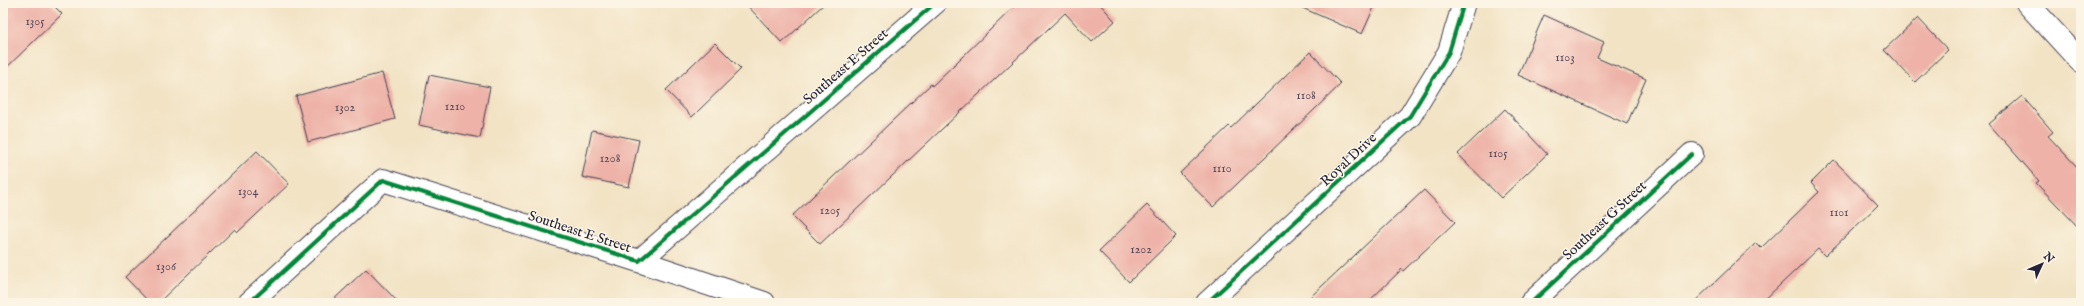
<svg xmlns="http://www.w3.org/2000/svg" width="2084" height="306" viewBox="0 0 2084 306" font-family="'IM FELL English',serif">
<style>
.building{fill:#eeb2a8}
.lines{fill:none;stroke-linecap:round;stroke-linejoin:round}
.street-casing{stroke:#413f50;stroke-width:24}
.street{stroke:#fff;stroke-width:22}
.cycleway-casing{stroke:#fcf5e5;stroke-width:6}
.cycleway{stroke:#00873e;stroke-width:4}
.labels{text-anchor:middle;stroke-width:3;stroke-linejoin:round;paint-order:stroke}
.number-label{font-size:12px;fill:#554656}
.street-label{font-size:14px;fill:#22223b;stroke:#fcf5e5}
</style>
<rect width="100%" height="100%" fill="#fcf5e5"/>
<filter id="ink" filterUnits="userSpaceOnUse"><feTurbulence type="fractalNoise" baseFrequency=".025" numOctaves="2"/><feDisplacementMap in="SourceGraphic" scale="8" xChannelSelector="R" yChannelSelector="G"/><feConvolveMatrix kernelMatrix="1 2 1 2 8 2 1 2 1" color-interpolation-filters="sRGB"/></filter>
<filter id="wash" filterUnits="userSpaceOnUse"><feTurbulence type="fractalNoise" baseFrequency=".012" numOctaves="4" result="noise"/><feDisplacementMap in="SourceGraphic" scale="16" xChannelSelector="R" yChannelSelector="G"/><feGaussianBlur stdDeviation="0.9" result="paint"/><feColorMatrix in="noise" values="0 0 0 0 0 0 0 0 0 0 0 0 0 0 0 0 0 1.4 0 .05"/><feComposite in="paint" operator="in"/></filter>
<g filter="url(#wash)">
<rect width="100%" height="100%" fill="#f2e3c5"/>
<g id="blocks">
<path class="building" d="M 10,3 L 51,3 L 62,14 L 3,71 L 3,10 Z
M 745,3 L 825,3 L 782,43 Z
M 1018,3 L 1099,3 L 1115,21 L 1092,42 L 1065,13 L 820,244 L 792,216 L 931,84 L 932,86 Z
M 1291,3 L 1376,3 L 1362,34 Z
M 1544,15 L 1604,42 L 1597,58 L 1646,79 L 1627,124 L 1518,75 Z
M 1918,18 L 1948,50 L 1915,82 L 1884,50 Z
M 715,43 L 741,69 L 692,117 L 666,90 Z
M 1310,52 L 1341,84 L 1213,207 L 1180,173 L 1229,126 L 1231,128 Z
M 382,73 L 395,119 L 308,142 L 296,96 Z
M 429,75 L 490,87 L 480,138 L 419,125 Z
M 2022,96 L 2053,132 L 2048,136 L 2081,171 L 2081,230 L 2036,183 L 2039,181 L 1989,124 Z
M 1505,109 L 1547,154 L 1501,198 L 1458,154 Z
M 592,130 L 639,140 L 629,187 L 582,177 Z
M 257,151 L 289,184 L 238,232 L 235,229 L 158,303 L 150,303 L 125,277 Z
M 1834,160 L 1878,205 L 1825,256 L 1818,249 L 1761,303 L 1693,303 L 1756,243 L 1761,248 L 1819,192 L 1811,183 Z
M 1424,190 L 1455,222 L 1403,271 L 1402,269 L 1367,303 L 1304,303 Z
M 1147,205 L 1176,236 L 1129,282 L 1099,251 Z
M 366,269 L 399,303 L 330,303 Z"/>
</g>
</g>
<g filter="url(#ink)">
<use href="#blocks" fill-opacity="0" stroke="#413f50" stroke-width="1"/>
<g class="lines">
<defs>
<path id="street" d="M 2027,3 L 2081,62
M 639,261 L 764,303
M 249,303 L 383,180 L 639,261 L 935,3
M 1207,303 L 1410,116 L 1449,52 L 1464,3
M 1531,303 L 1692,154"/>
</defs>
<use href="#street" class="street-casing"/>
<use href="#street" class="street"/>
<defs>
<path id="cycleway" d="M 249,303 L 383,180 L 639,261 L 935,3
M 1207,303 L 1410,116 L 1449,52 L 1464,3
M 1531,303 L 1692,154"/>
</defs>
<use href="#cycleway" class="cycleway-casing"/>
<use href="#cycleway" class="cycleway"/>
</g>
</g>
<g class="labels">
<g class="number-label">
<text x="35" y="25">1305</text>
<text x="1565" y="61">1103</text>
<text x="1306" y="99">1108</text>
<text x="455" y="110">1210</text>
<text x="345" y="111">1302</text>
<text x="1498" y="157">1105</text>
<text x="610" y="162">1208</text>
<text x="1222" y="172">1110</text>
<text x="248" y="195">1304</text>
<text x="830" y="214">1205</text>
<text x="1839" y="216">1101</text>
<text x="1141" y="253">1202</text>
<text x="166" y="270">1306</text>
</g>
<g class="street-label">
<text transform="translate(845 66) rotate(-41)" y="5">Southeast E Street</text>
<text transform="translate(1348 159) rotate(-43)" y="5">Royal Drive</text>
<text transform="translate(1604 220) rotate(-43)" y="5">Southeast G Street</text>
<text transform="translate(580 231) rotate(18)" y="5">Southeast E Street</text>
</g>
</g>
<rect width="2084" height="306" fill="none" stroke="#fcf5e5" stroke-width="16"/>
<g transform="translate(2042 264) rotate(46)" stroke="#fcf5e5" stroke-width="3" paint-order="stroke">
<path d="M0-3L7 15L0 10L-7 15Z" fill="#22223b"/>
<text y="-6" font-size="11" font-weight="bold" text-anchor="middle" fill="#22223b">N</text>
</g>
</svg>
